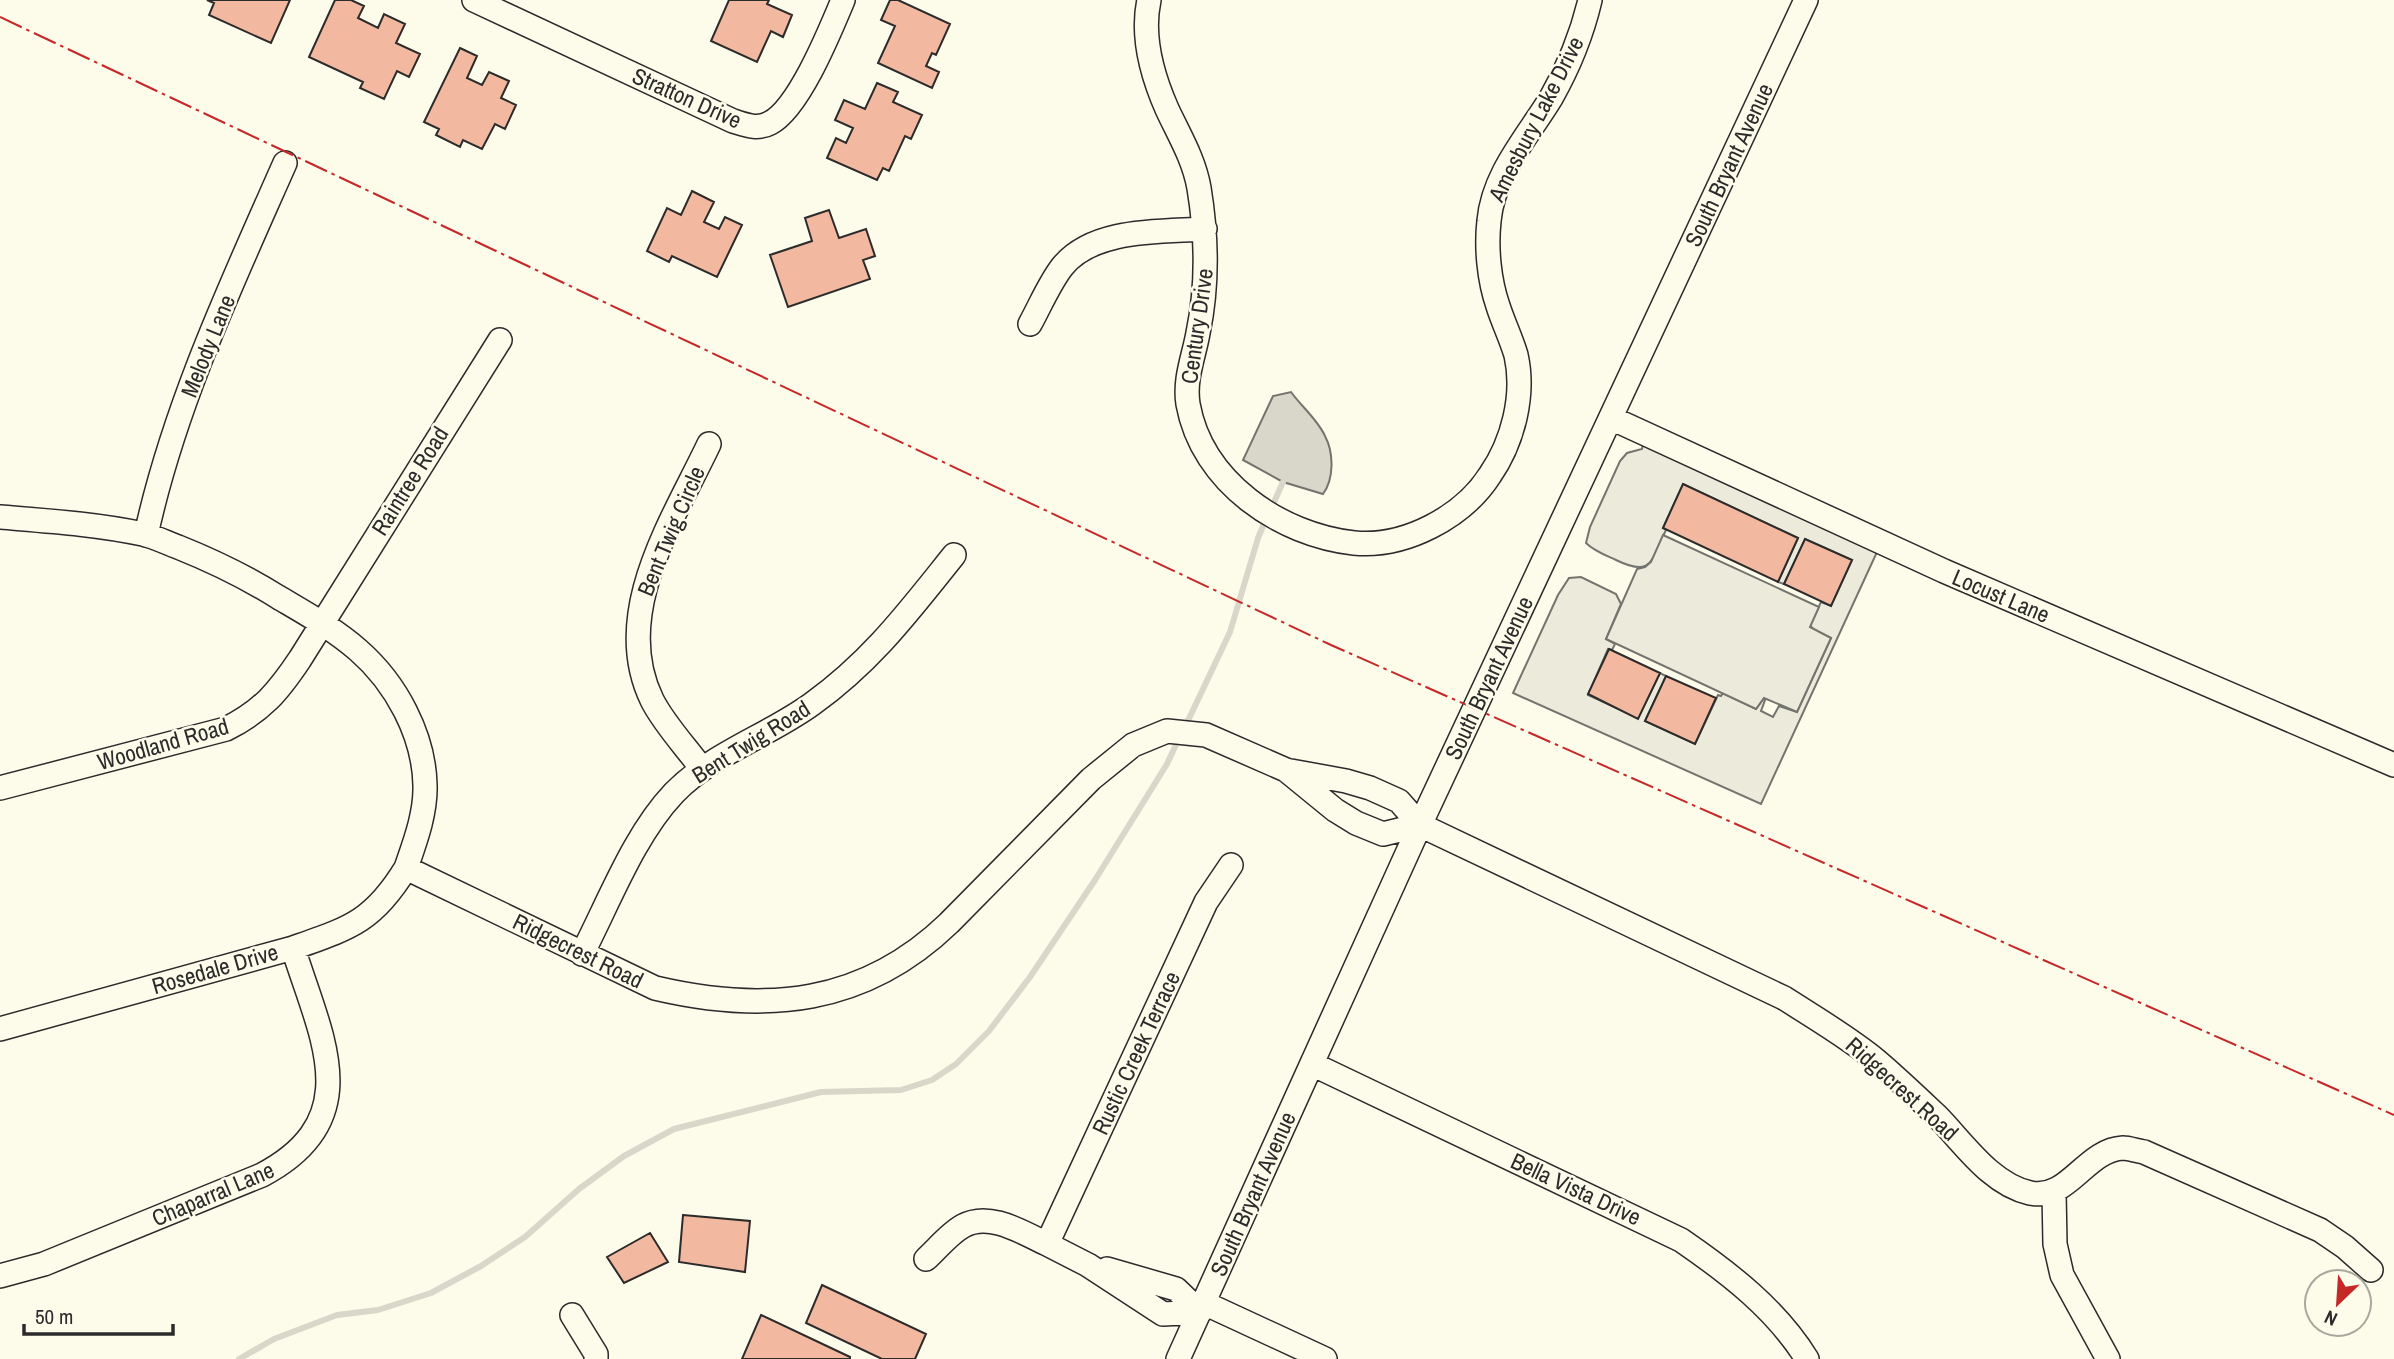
<svg xmlns="http://www.w3.org/2000/svg" width="2394" height="1359" viewBox="0 0 2394 1359" font-family="'Archivo Narrow',sans-serif">
<style>
.green{fill:#ecebdb;stroke:#74746e;stroke-width:2}
.parking{fill:#eceadb;stroke:#74746e;stroke-width:2}
.water{fill:#d8d7c9;stroke:#74746e;stroke-width:2}
.lines{fill:none;stroke-linecap:round;stroke-linejoin:round}
.stream{stroke:#d8d7c9;stroke-width:6}
.building{fill:#f2b8a0;stroke:#2b2b2b;stroke-width:2}
.minor-casing{stroke:#2b2b2b;stroke-width:26}
.minor{stroke:#fdfbea;stroke-width:23}
.power{stroke:#c62828;stroke-width:2;stroke-dasharray:24 5 3.5 5;stroke-linecap:butt}
.labels{text-anchor:middle;stroke-width:5;stroke-linejoin:round;paint-order:stroke}
.street-label{font-size:23px;fill:#2b2b2b;stroke:#fdfbea}
</style>
<rect width="100%" height="100%" fill="#fdfbea"/>
<path class="green" d="M 1643,444 L 1877,552 L 1761,804 L 1513,693 L 1558,595 L 1569,578 L 1581,577 L 1616,594 L 1621,604 L 1606,639 L 1615,644 L 1612,650 L 1608,649 L 1588,695 L 1638,718 L 1660,673 L 1666,676 L 1645,721 L 1695,744 L 1718,695 L 1721,696 L 1723,693 L 1756,709 L 1764,698 L 1765,700 L 1761,711 L 1773,717 L 1779,706 L 1797,712 L 1831,638 L 1814,630 L 1810,625 L 1821,602 L 1831,606 L 1852,560 L 1805,539 L 1784,584 L 1778,582 L 1798,538 L 1683,484 L 1663,528 L 1666,530 C 1651,560 1653,578 1616,560 C 1605,555 1594,551 1586,543 L 1590,527 L 1620,461 L 1627,453 L 1642,449 Z"/>
<path class="parking" d="M 1663,535 L 1819,607 L 1810,627 L 1831,638 L 1797,712 L 1764,698 L 1756,709 L 1606,639 L 1637,569 L 1645,567 L 1651,562 Z"/>
<path class="water" d="M 1291,392 C 1301,406 1318,420 1325,436 C 1334,453 1334,479 1323,494 L 1283,482 L 1243,460 L 1273,396 Z"/>
<g class="lines">
<path class="stream" d="M 1271,509 L 1283,482
M 1185,727 L 1230,632 L 1258,538 L 1266,519
M 239,1359 L 274,1339 L 337,1315 L 378,1310 L 431,1293 L 481,1266 L 525,1237 L 579,1189 L 624,1156 L 674,1129 L 821,1092 L 901,1090 L 932,1080 L 956,1064 L 989,1031 L 1030,977 L 1095,880 L 1167,764 L 1180,736"/>
</g>
<path class="building" d="M 207,0 L 290,0 L 271,43 L 209,15 L 214,3 Z
M 335,0 L 351,0 L 364,6 L 358,18 L 378,28 L 384,14 L 405,24 L 396,43 L 420,54 L 409,77 L 397,71 L 384,99 L 360,88 L 363,82 L 309,57 Z
M 729,0 L 769,0 L 767,4 L 792,15 L 783,37 L 771,31 L 757,62 L 711,41 Z
M 890,0 L 898,0 L 950,24 L 936,55 L 932,53 L 926,66 L 939,72 L 932,88 L 878,63 L 895,26 L 881,20 Z
M 460,48 L 477,56 L 467,78 L 482,85 L 489,72 L 509,81 L 501,98 L 516,105 L 505,129 L 495,124 L 482,149 L 463,140 L 460,147 L 436,135 L 439,129 L 424,122 Z
M 877,83 L 898,92 L 893,102 L 922,115 L 911,139 L 905,136 L 889,171 L 883,168 L 877,180 L 827,158 L 836,138 L 846,143 L 853,128 L 835,120 L 844,100 L 865,109 Z
M 692,191 L 714,202 L 704,222 L 719,229 L 725,217 L 742,225 L 717,277 L 672,256 L 669,262 L 647,251 L 667,208 L 681,215 Z
M 829,210 L 839,238 L 866,229 L 875,256 L 863,260 L 870,279 L 788,307 L 770,255 L 812,241 L 805,218 Z
M 1683,484 L 1798,538 L 1778,582 L 1663,528 Z
M 1805,539 L 1852,560 L 1831,606 L 1784,584 Z
M 1609,649 L 1660,673 L 1638,719 L 1588,694 Z
M 1666,676 L 1716,698 L 1695,744 L 1645,721 Z
M 683,1215 L 750,1221 L 745,1272 L 679,1262 Z
M 650,1233 L 668,1262 L 624,1283 L 607,1257 Z
M 822,1285 L 926,1334 L 915,1359 L 882,1359 L 806,1323 Z
M 761,1315 L 850,1357 L 850,1359 L 742,1359 Z"/>
<g class="lines">
<defs>
<path id="minor" d="M 474,0 L 733,121 C 746,125 757,130 770,123 C 799,108 830,31 843,0
M 1149,0 C 1141,37 1152,75 1167,109 C 1179,135 1194,159 1199,188 C 1207,237 1208,285 1198,333 C 1194,356 1184,379 1188,404 C 1202,482 1280,535 1354,543 C 1405,548 1463,517 1490,475 C 1513,442 1525,395 1516,355 C 1511,338 1503,322 1498,306 C 1489,280 1486,248 1489,221 C 1493,174 1528,136 1551,98 C 1568,68 1582,34 1590,0
M 1030,324 C 1040,306 1049,284 1062,267 C 1093,228 1160,232 1205,229
M 1611,418 L 1944,571 L 2394,765
M 0,517 C 48,521 96,524 143,534 C 155,537 167,543 178,547 C 213,561 246,577 278,597 C 305,613 334,629 358,650 C 396,683 424,735 425,785 C 426,813 415,842 406,868 L 655,988 C 766,1014 864,1005 949,923 L 1091,779 L 1133,745 L 1167,731 L 1206,735 L 1286,770 L 1335,810 L 1356,823 L 1383,834 L 1420,825
M 146,535 C 174,406 232,283 285,163
M 702,769 C 686,747 664,724 652,700 C 610,614 673,520 709,444
M 1291,771 L 1346,781 L 1370,788 L 1399,801 L 1420,825 L 1784,998 C 1815,1018 1848,1037 1877,1061 C 1897,1078 1917,1097 1936,1115 C 1963,1142 1990,1184 2030,1193 C 2069,1201 2085,1150 2123,1148 C 2129,1148 2137,1151 2144,1152 L 2320,1230 L 2345,1247 L 2371,1270
M 0,788 L 226,729 C 262,711 278,692 300,659 L 500,340
M 582,954 C 609,902 634,835 674,793 C 713,753 768,736 812,704 C 872,661 909,611 954,555
M 0,1029 L 293,948 C 350,928 373,922 406,868
M 1312,1064 L 1681,1240 C 1729,1273 1776,1309 1807,1359
M 2054,1192 L 2055,1244 L 2062,1275 L 2108,1359
M 926,1259 C 937,1249 950,1233 963,1226 C 990,1211 1023,1233 1047,1244
M 1107,1269 L 1176,1289 L 1200,1312
M 0,1276 L 44,1264 L 262,1175 C 368,1119 321,1037 293,948
M 1204,1303 L 1325,1359
M 1200,1312 L 1163,1314 L 1088,1265 L 1047,1244 L 1206,902 L 1231,865
M 572,1315 L 596,1354 L 596,1359
M 1178,1359 L 1420,825 L 1806,0"/>
</defs>
<use href="#minor" class="minor-casing"/>
<use href="#minor" class="minor"/>
<path class="power" d="M 0,17 L 1331,645 L 2394,1115"/>
</g>
<g class="labels">
<g class="street-label">
<text transform="translate(687 98) rotate(24)" y="8">Stratton Drive</text>
<text transform="translate(1536 119) rotate(-63)" y="8">Amesbury Lake Drive</text>
<text transform="translate(1729 165) rotate(-65)" y="8">South Bryant Avenue</text>
<text transform="translate(1197 326) rotate(-82)" y="8">Century Drive</text>
<text transform="translate(208 346) rotate(-68)" y="8">Melody Lane</text>
<text transform="translate(410 481) rotate(-58)" y="8">Raintree Road</text>
<text transform="translate(671 531) rotate(-67)" y="8">Bent Twig Circle</text>
<text transform="translate(2001 596) rotate(23)" y="8">Locust Lane</text>
<text transform="translate(1489 678) rotate(-65)" y="8">South Bryant Avenue</text>
<text transform="translate(751 742) rotate(-32)" y="8">Bent Twig Road</text>
<text transform="translate(163 744) rotate(-16)" y="8">Woodland Road</text>
<text transform="translate(578 951) rotate(26)" y="8">Ridgecrest Road</text>
<text transform="translate(215 969) rotate(-16)" y="8">Rosedale Drive</text>
<text transform="translate(1136 1053) rotate(-65)" y="8">Rustic Creek Terrace</text>
<text transform="translate(1902 1089) rotate(42)" y="8">Ridgecrest Road</text>
<text transform="translate(1576 1189) rotate(25)" y="8">Bella Vista Drive</text>
<text transform="translate(213 1194) rotate(-23)" y="8">Chaparral Lane</text>
<text transform="translate(1253 1194) rotate(-66)" y="8">South Bryant Avenue</text>
</g>
</g>
<g transform="translate(2338 1303) rotate(205)"><circle r="33" fill="#fdfbea" stroke="#a9a89e" stroke-width="2"/>
<path d="M0-5L12 26L0 18L-12 26Z" fill="#c62828"/>
<text y="-10" font-size="19" font-weight="bold" text-anchor="middle" fill="#2b2b2b">N</text>
</g>
<path d="M24 1324v10h149v-10" fill="none" stroke="#2b2b2b" stroke-width="3.5"/>
<text x="35" y="1324" font-size="21" fill="#2b2b2b" stroke="#fdfbea" stroke-width="5" paint-order="stroke">50 m</text>
</svg>
